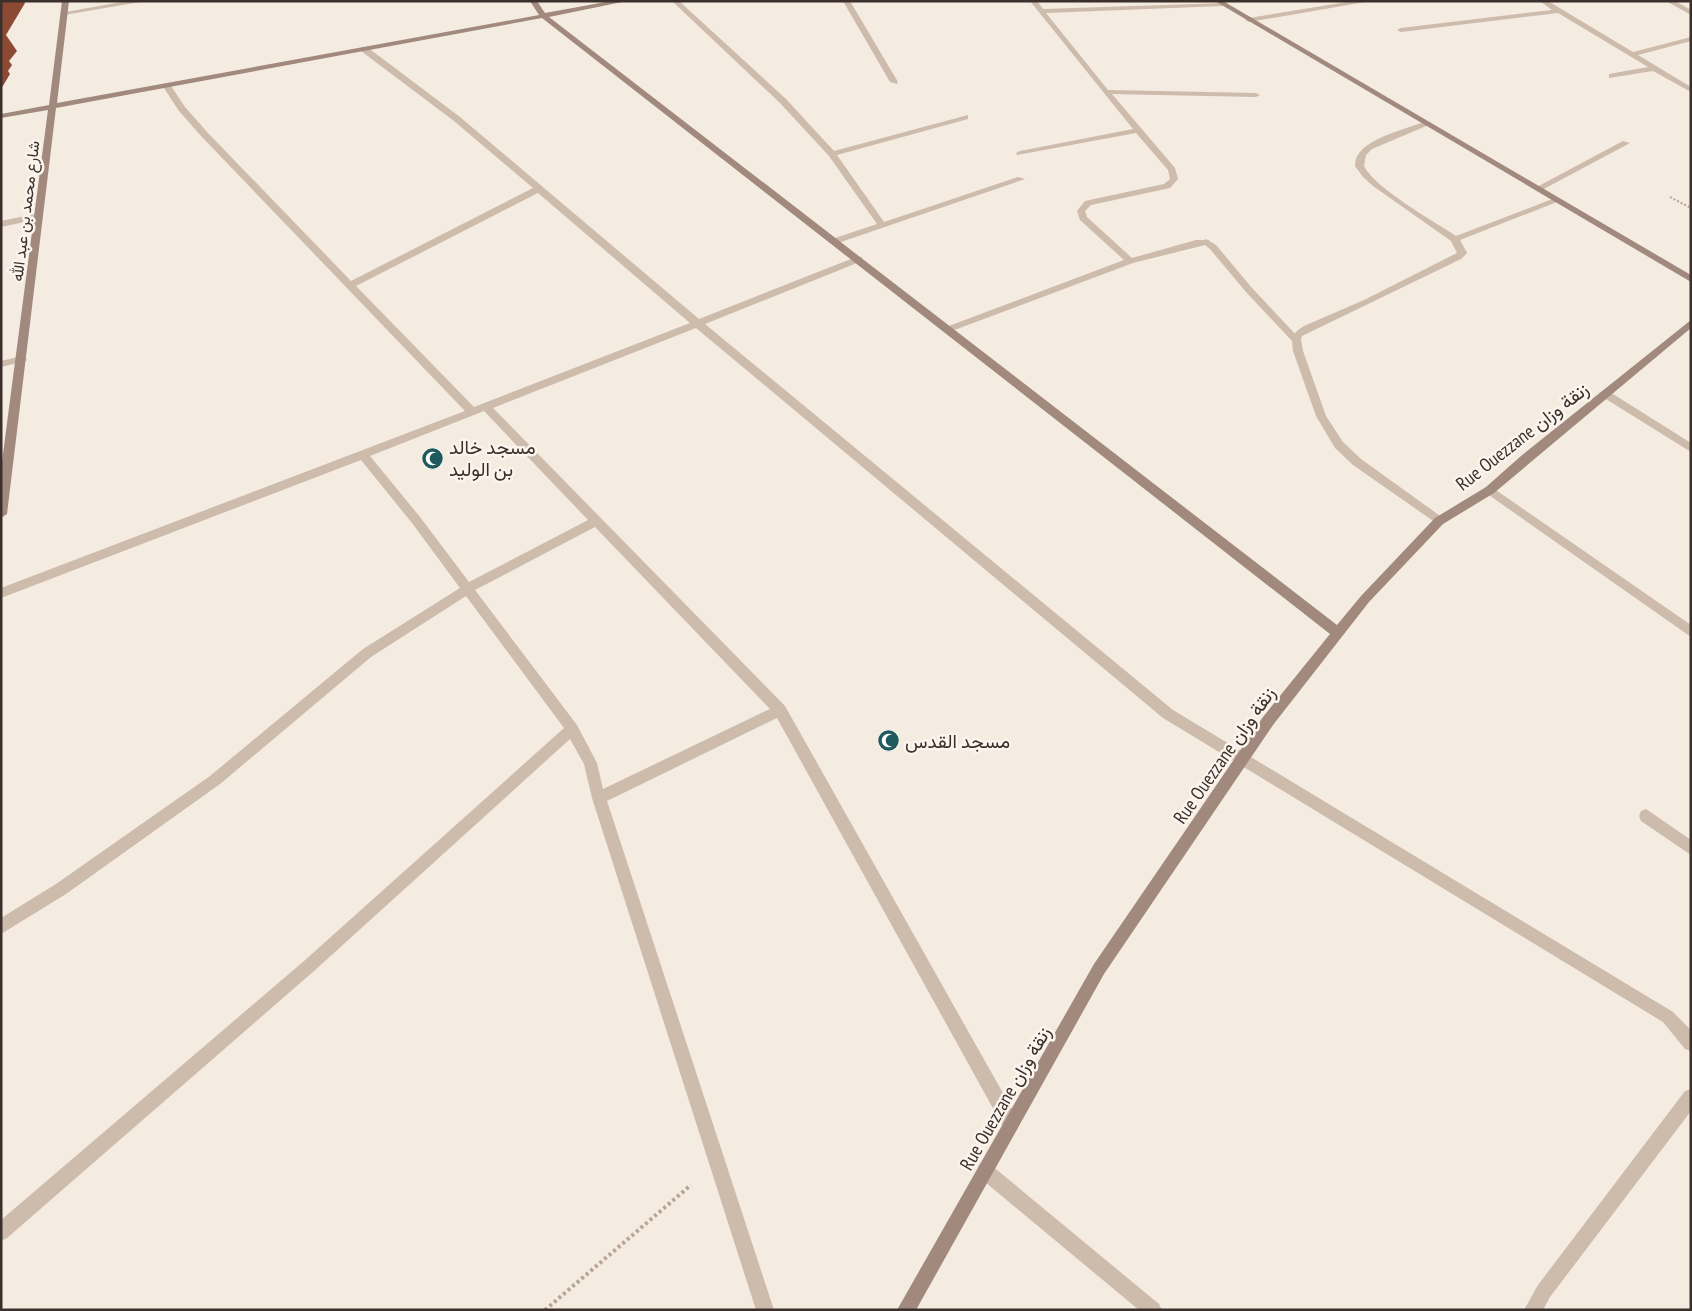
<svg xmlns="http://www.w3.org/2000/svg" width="1692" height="1311" viewBox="0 0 1692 1311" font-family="'PT Sans Narrow',Vazirmatn,sans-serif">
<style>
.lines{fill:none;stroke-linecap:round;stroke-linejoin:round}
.path-far1{stroke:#b9a596;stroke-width:2;stroke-dasharray:2 2;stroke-linecap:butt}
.path{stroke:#b9a596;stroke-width:4;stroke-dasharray:3 3;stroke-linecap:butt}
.lane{fill:#cdbbac;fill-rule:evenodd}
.street{fill:#cdbbac;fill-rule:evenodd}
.secondary{fill:#a18a7d;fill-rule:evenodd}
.shaded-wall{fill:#8c4a34}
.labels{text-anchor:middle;stroke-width:5;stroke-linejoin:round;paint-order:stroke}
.far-street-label{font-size:16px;fill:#3b302b;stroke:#fbf5ee}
.street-label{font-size:19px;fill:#3b302b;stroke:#fbf5ee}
.poi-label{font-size:19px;fill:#3b302b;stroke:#fbf5ee;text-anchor:start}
</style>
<rect width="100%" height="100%" fill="#f4ebe1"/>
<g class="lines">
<path class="path-far1" d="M 1670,197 L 1691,208"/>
<path class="path" d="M 545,1310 L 691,1185"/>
<path class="lane" d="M 1206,239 L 1216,245 L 1252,288 L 1299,338 L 1299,342 L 1293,342 L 1246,292 L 1210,249 L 1201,242 Z"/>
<path class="street" d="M 127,1 L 146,1 L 64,15 L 60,13 Z
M 672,1 L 679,1 L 786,99 L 834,151 L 968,115 L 968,119 L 837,155 L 884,222 L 1018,177 L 1025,179 L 838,243 L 832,243 L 832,239 L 877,224 L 829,156 L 780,103 Z
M 843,1 L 850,1 L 898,82 L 897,84 L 890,82 Z
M 1030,1 L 1037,1 L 1043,9 L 1225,3 L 1227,4 L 1223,6 L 1046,13 L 1108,90 L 1256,93 L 1260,95 L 1256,97 L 1112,94 L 1175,168 L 1178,179 L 1170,188 L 1091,205 L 1085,211 L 1087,217 L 1132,258 L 1196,240 L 1209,240 L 1209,244 L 1133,263 L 949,332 L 944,329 L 946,327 L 1124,260 L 1080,220 L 1077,211 L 1085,201 L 1164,184 L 1170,179 L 1168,170 L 1136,133 L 1017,155 L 1016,153 L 1020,151 L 1133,129 Z
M 1353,1 L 1371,1 L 1249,22 L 1245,20 L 1249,18 Z
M 1540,1 L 1548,1 L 1633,52 L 1691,37 L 1691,41 L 1638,55 L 1691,87 L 1691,92 L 1653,71 L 1609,78 L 1609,74 L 1648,67 L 1558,13 L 1401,32 L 1397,30 L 1401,28 L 1552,10 Z
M 1666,1 L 1675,1 L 1691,10 L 1691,15 Z
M 361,47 L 367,47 L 460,117 L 699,319 L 856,257 L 862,257 L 862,261 L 705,324 L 1173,710 L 1673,1012 L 1691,1030 L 1691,1051 L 1685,1049 L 1663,1022 L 1163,718 L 696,328 L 493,408 L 785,706 L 1017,1118 L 1019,1124 L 1017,1130 L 1011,1132 L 1005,1130 L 777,718 L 607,801 L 774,1310 L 756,1310 L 592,798 L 584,764 L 570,739 L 314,971 L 7,1238 L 1,1241 L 1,1220 L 304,961 L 564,728 L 466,596 L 371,657 L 220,784 L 66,894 L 1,934 L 1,918 L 56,884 L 210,776 L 363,649 L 460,588 L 412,523 L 361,460 L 1,598 L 1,588 L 465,411 L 202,137 L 179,111 L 162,85 L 169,83 L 185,107 L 208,133 L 351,281 L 533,188 L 454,121 L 361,51 ZM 538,193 L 690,323 L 474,407 L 356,286 ZM 484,411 L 588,520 L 469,582 L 420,517 L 370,456 ZM 595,527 L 770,709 L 603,789 L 597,763 L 577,725 L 475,590 Z
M 1424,122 L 1431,124 L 1372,149 L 1366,155 L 1364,166 C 1376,189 1432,220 1456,236 L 1555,198 L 1562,200 L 1460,240 L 1467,253 L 1461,259 L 1302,336 L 1301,340 L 1303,351 L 1326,416 L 1343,442 L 1361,459 L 1443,518 L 1445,521 L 1443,524 L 1439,525 L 1353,465 L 1335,448 L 1316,416 L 1293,351 C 1291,338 1292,333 1304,326 L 1364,300 L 1457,253 L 1451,241 L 1373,186 L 1363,177 L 1355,166 C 1354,140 1404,130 1424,122 Z
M 1623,141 L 1630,143 L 1540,191 L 1533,189 Z
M 40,213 L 43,214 L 43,218 L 1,227 L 1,221 Z
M 22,356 L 27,359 L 26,361 L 1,367 L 1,361 Z
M 1605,389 L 1691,443 L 1691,452 L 1601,396 L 1600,393 Z
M 1490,486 L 1691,625 L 1691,637 L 1486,493 L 1484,490 Z
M 1646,809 L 1691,840 L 1691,855 L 1641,821 L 1639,816 L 1641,811 Z
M 1691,1089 L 1691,1111 L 1550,1297 L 1543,1310 L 1524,1310 L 1538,1285 L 1685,1091 Z
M 985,1163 L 991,1165 L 1159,1304 L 1162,1310 L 1139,1310 L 979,1177 L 977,1171 L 979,1165 Z"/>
<path class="secondary" d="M 62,1 L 69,1 L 57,103 L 539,15 L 530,1 L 537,1 L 545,13 L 611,1 L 627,1 L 549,17 L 1337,625 L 1361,596 L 1435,518 L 1486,487 L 1521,456 L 1691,320 L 1691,328 L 1494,493 L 1443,524 L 1369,602 L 1273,725 L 1104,974 L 916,1310 L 897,1310 L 1094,964 L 1263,717 L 1330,634 L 542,18 L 56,108 L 7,514 L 1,518 L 1,469 L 48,110 L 1,118 L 1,114 L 49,105 Z
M 1215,1 L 1223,1 L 1691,275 L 1691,282 Z"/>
</g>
<path class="shaded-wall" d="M 1,1 L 24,1 L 25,3 L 6,35 L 17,51 L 9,61 L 12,65 L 8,71 L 10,74 L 1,89 Z"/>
<defs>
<symbol id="mosque-disc" viewBox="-11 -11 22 22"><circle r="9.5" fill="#1f5a5e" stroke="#fbf5ee"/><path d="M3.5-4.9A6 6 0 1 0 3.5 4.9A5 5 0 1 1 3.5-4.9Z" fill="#fff"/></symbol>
</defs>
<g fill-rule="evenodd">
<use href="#mosque-disc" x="420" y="446" width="25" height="25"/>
<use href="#mosque-disc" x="876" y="728" width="25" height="25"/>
</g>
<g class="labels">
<g class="far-street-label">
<text transform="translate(25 211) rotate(-83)" y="6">شارع محمد بن عبد الله</text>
</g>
<g class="street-label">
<text transform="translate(1522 436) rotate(-38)" y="7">Rue Ouezzane زنقة وزان</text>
<text transform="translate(1224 755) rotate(-55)" y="7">Rue Ouezzane زنقة وزان</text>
<text transform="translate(1005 1098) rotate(-60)" y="7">Rue Ouezzane زنقة وزان</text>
</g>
<g class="poi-label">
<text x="449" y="454">مسجد خالد<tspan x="449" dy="22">بن الوليد</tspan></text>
<text x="905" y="748">مسجد القدس</text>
</g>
</g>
<rect width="1692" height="1311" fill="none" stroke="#3b302b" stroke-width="5"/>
</svg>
